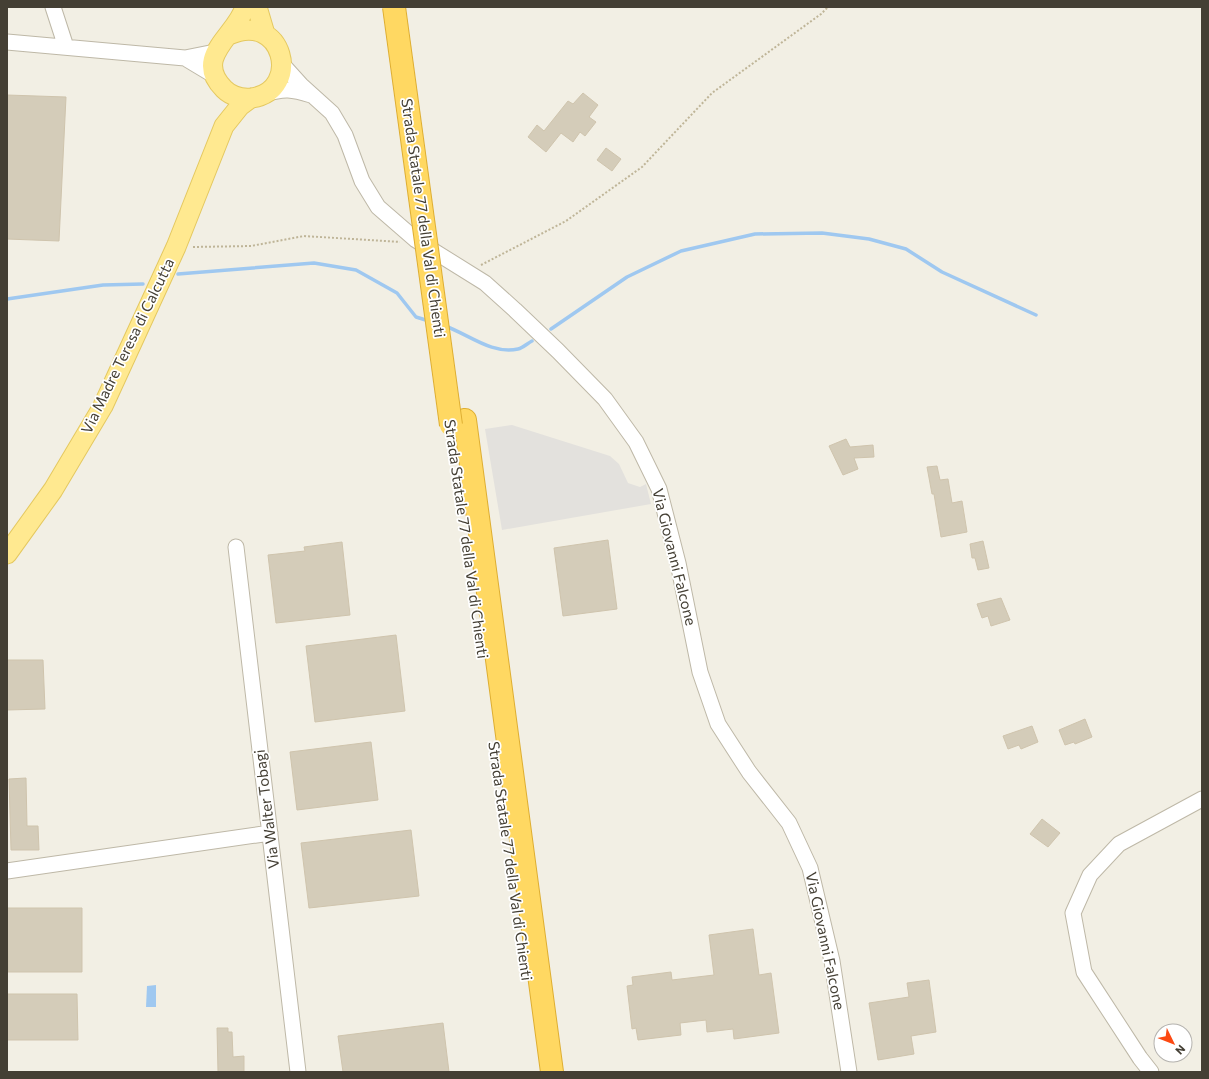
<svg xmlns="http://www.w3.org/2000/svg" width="1209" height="1079" viewBox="0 0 1209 1079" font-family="Commissioner,sans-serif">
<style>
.parking{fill:#e3e1dd}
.water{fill:#9fc8f0}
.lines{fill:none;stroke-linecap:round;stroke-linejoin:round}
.stream{stroke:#9fc8f0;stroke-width:3.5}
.building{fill:#d4ccb9;stroke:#cfc4ad}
.minor-casing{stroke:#beb8a7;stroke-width:17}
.major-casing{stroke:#e4c860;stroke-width:21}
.highway-casing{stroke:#deae32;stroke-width:24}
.path{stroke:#bfb598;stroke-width:2;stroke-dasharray:2 2;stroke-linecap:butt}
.minor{stroke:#fff;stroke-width:15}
.major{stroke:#ffe990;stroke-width:19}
.highway{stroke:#ffd862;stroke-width:22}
.highway-bridge-casing{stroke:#deae32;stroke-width:24;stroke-linecap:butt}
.highway-bridge{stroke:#ffd862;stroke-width:22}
.labels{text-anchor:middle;stroke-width:3.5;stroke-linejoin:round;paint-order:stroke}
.street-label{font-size:15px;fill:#443f34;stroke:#fff}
</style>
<rect width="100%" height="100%" fill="#f2efe4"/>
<path class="parking" d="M 512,425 L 610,456 L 619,464 L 628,483 L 640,487 L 646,484 L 651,504 L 502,530 L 485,429 Z"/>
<path class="water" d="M 156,985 L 156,1007 L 146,1007 L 147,986 Z"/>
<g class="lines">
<path class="stream" d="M 178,274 L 314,263 L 356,270 L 397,293 L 416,317 L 429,321
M 7,299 L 103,285 L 143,284
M 445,326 C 468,334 492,355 518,349 C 523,348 528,343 532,341
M 551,329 L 627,277 L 681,251 L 755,234 L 822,233 L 869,239 L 906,249 L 942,272 L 1036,315"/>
</g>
<path class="building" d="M 583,93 L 598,105 L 589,117 L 596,122 L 585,136 L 580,132 L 573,142 L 561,133 L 546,152 L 528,137 L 537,125 L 544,131 L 568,101 L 573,104 Z
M 7,95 L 66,97 L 59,241 L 7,239 Z
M 606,148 L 621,159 L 612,171 L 597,160 Z
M 846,439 L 850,447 L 873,445 L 874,457 L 854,458 L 858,469 L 843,475 L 829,446 Z
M 937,466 L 940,480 L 948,479 L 952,503 L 962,501 L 967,532 L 941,537 L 934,494 L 932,494 L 927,467 Z
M 608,540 L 617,609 L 563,616 L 554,548 Z
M 983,541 L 989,568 L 978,570 L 975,558 L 972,558 L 970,544 Z
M 342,542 L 350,615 L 276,623 L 268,555 L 305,551 L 304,547 Z
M 1001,598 L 1010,620 L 991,626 L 988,616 L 982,618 L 977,604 Z
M 396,635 L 405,711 L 315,722 L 306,646 Z
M 7,660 L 43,660 L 45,709 L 7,710 Z
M 1085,719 L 1092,737 L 1075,744 L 1074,742 L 1065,745 L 1059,730 Z
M 1032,726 L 1038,742 L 1021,749 L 1019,745 L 1008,749 L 1003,736 Z
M 371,742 L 378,800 L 297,810 L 290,752 Z
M 26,778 L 27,826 L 38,826 L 39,850 L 11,850 L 9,779 Z
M 1042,819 L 1060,833 L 1048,847 L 1030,834 Z
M 411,830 L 419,896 L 309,908 L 301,843 Z
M 7,908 L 82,908 L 82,972 L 8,972 Z
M 753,929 L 759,975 L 771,973 L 779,1033 L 734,1039 L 733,1029 L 707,1032 L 706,1020 L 680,1023 L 681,1035 L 638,1040 L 636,1028 L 632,1029 L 627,986 L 633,985 L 632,977 L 671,972 L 672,980 L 714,975 L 709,935 Z
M 929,980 L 936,1032 L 911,1036 L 914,1054 L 878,1060 L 869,1003 L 909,997 L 907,983 Z
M 7,994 L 77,994 L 78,1040 L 7,1040 Z
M 443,1023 L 449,1072 L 343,1072 L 338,1036 Z
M 217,1028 L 228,1028 L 228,1032 L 232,1032 L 233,1057 L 244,1056 L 244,1072 L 218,1072 Z"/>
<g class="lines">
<defs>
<path id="minor" d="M 53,7 L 66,47
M 7,42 L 185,58
M 215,52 L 185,58 L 215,76
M 282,64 L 301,85 L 332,113 L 345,135 L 362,181 L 378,207 L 416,240 L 485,283 L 515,310 L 558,351 L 605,399 L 636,442 L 659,489 L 678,563 L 700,672 L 718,724 L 749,772 L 789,823 L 810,868 L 832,961 L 849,1072
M 265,94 C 284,88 292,89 311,95
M 236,547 L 298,1072
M 7,871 L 270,833
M 1151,1072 L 1140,1058 L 1084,972 L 1073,913 L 1090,875 L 1119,844 L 1202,799"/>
<path id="major" d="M 257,7 L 265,34
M 229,35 C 283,10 303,90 252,98 C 242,99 231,96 224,89 C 192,57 236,36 245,7
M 7,554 L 53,490 L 103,406 L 176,247 L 224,126 L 240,106 L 251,98"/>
<path id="highway" d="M 465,420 L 552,1072"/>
</defs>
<use href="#minor" class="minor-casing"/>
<use href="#major" class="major-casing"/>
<use href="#highway" class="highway-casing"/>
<path class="path" d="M 193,247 L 251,246 L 304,236 L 400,242
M 481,265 L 566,221 L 642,167 L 712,93 L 821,14 L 828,7"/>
<use href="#minor" class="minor"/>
<use href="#major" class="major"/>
<use href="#highway" class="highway"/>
<defs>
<path id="highway-bridge" d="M 394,7 L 451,425"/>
</defs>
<use href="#highway-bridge" class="highway-bridge-casing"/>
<use href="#highway-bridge" class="highway-bridge"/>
</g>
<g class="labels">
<g class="street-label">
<text transform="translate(423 218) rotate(82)" y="5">Strada Statale 77 della Val di Chienti</text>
<text transform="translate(128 346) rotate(-64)" y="5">Via Madre Teresa di Calcutta</text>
<text transform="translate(466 539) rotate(82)" y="5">Strada Statale 77 della Val di Chienti</text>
<text transform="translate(674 557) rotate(76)" y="5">Via Giovanni Falcone</text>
<text transform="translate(267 809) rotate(-97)" y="5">Via Walter Tobagi</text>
<text transform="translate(510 861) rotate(82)" y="5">Strada Statale 77 della Val di Chienti</text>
<text transform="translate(825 941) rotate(78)" y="5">Via Giovanni Falcone</text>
</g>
</g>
<rect width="1209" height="1079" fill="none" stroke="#443f34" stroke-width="16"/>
<g transform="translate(1173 1043) rotate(133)"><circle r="19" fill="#ffffff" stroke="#b4b2ae"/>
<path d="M0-3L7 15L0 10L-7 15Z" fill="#fc4912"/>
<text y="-6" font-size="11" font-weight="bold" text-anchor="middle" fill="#443f34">N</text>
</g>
</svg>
